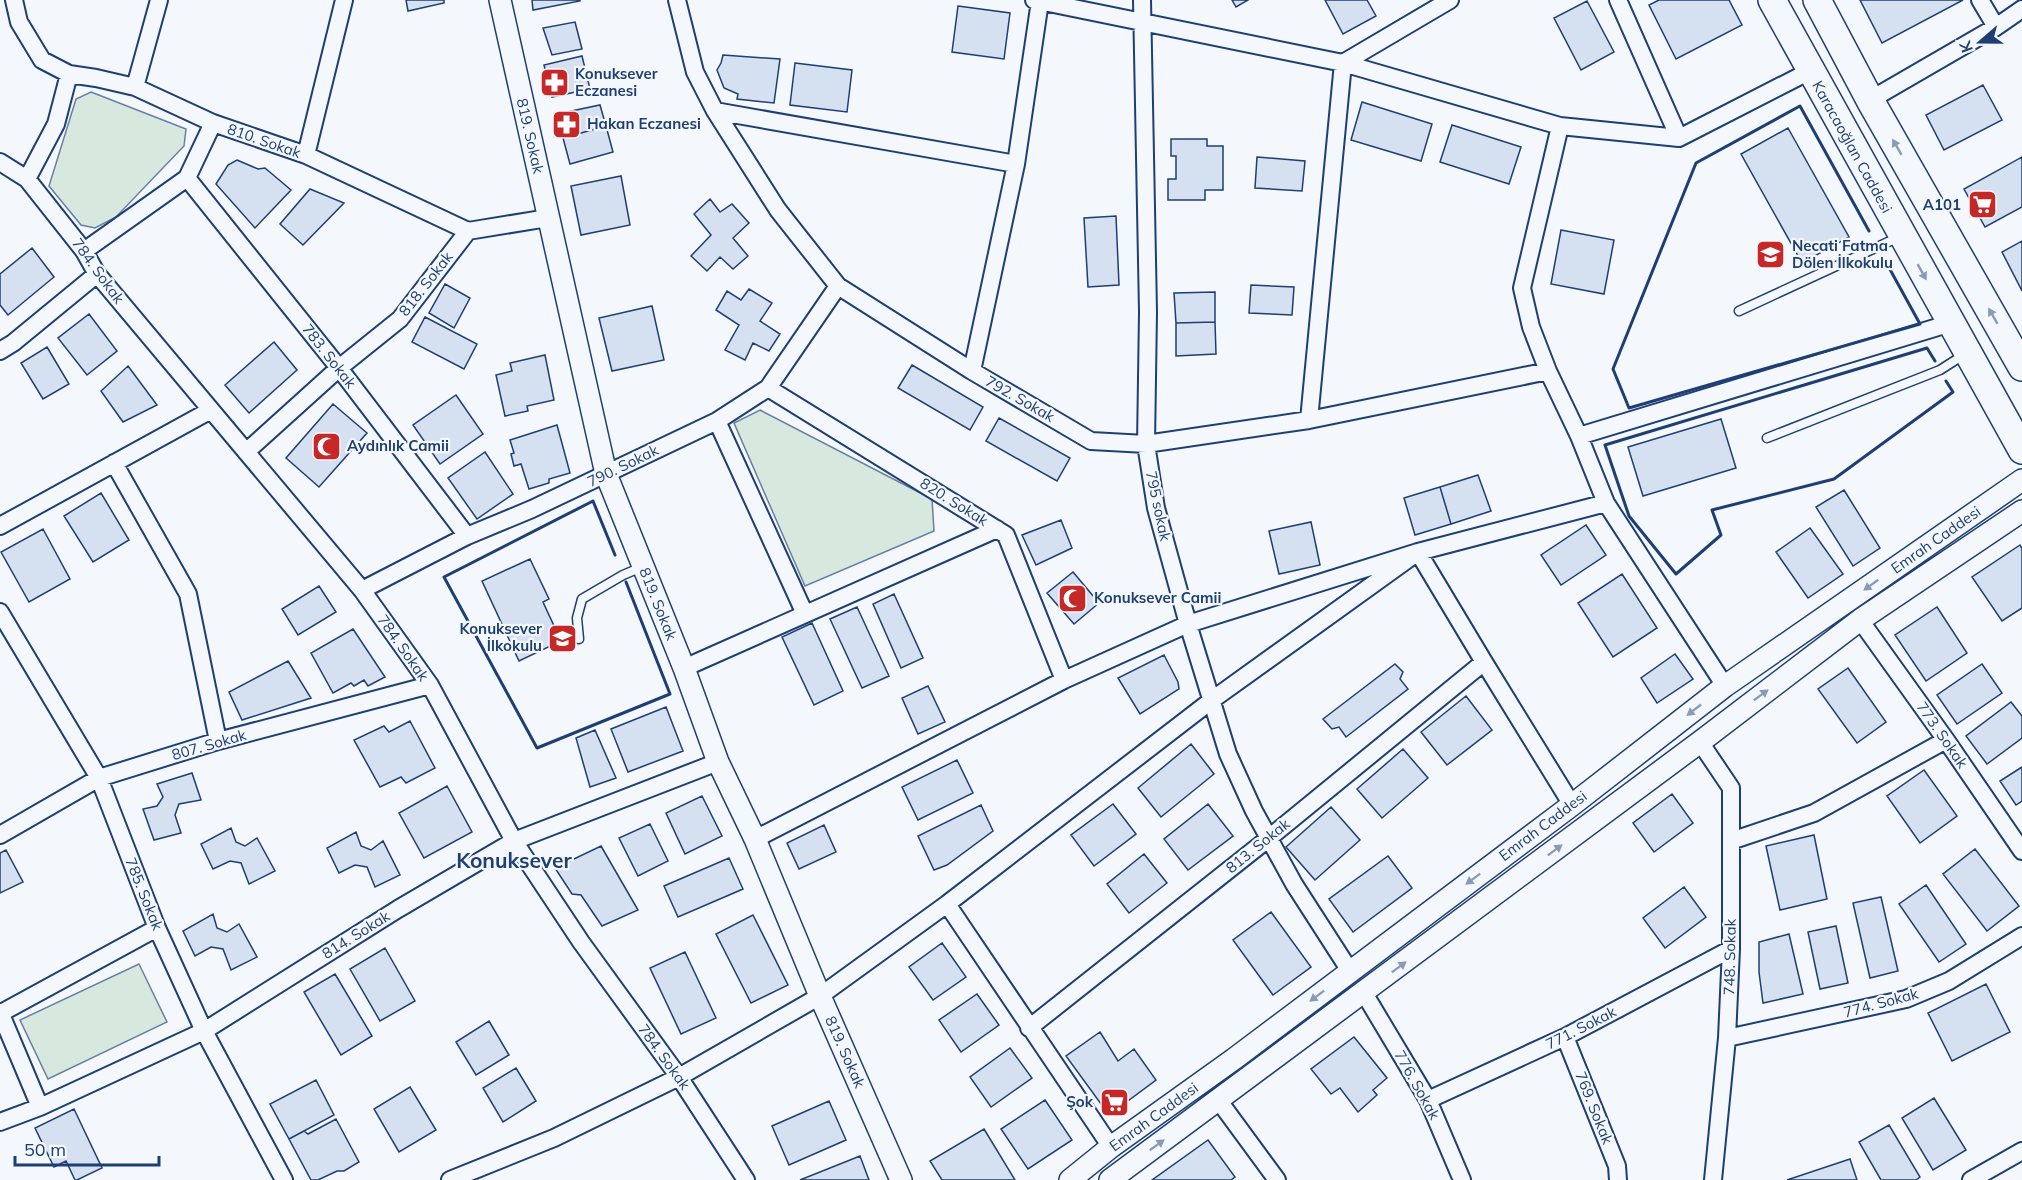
<svg xmlns="http://www.w3.org/2000/svg" width="2022" height="1180" viewBox="0 0 2022 1180" font-family="Mulish,sans-serif">
<style>
.green{fill:#d7e8df;stroke:#687fa3;stroke-width:1.5}
.building{fill:#d5e0f0;stroke:#1d3f73;stroke-width:1.5}
.lines{fill:none;stroke-linecap:round;stroke-linejoin:round}
.service-casing{stroke:#1d3f73;stroke-width:11}
.minor-casing{stroke:#1d3f73;stroke-width:20}
.tertiary-casing{stroke:#1d3f73;stroke-width:24}
.primary-casing{stroke:#1d3f73;stroke-width:30}
.service{stroke:#f4f7fb;stroke-width:8}
.minor{stroke:#f4f7fb;stroke-width:16}
.tertiary{stroke:#f4f7fb;stroke-width:21}
.primary{stroke:#f4f7fb;stroke-width:27}
.wall{stroke:#1d3f73;stroke-width:3}
.oneway{fill:#889bb7}
.labels{text-anchor:middle;stroke-width:4.5;stroke-linejoin:round;paint-order:stroke}
.poi-label{font-size:15px;font-weight:bold;fill:#1d3f73;stroke:#f4f7fb;text-anchor:start}
.street-label{font-size:15px;fill:#1d3f73;stroke:#f4f7fb}
.district-label{font-size:21px;font-weight:bold;fill:#1d3f73;stroke:#f4f7fb}
</style>
<rect width="100%" height="100%" fill="#f4f7fb"/>
<path class="green" d="M 91,92 L 186,129 L 184,146 L 116,217 L 95,228 L 81,225 L 49,186 L 76,99 Z
M 760,410 L 932,499 L 934,531 L 805,586 L 734,423 Z
M 139,964 L 167,1022 L 48,1079 L 20,1020 Z"/>
<path class="building" d="M 406,0 L 444,0 L 444,3 L 408,11 Z
M 532,0 L 580,0 L 580,1 L 533,10 Z
M 1232,0 L 1248,0 L 1236,7 Z
M 1325,0 L 1367,0 L 1376,16 L 1343,34 Z
M 1659,0 L 1729,0 L 1742,25 L 1676,59 L 1649,5 Z
M 1860,0 L 1963,0 L 1882,43 Z
M 1587,1 L 1614,52 L 1581,70 L 1554,18 Z
M 958,6 L 1010,13 L 1004,59 L 952,52 Z
M 575,22 L 582,49 L 552,55 L 543,28 Z
M 723,55 L 780,59 L 774,103 L 737,99 L 738,94 L 724,88 L 717,70 L 721,63 Z
M 582,56 L 590,89 L 552,97 L 544,65 Z
M 795,63 L 852,70 L 847,112 L 790,105 Z
M 1983,85 L 2002,120 L 1944,150 L 1926,115 Z
M 1362,102 L 1432,124 L 1421,161 L 1351,140 Z
M 600,105 L 606,126 L 563,138 L 557,114 Z
M 1452,125 L 1521,147 L 1509,184 L 1440,162 Z
M 606,126 L 613,152 L 570,164 L 563,138 Z
M 1788,128 L 1849,237 L 1802,263 L 1741,154 Z
M 1171,139 L 1207,139 L 1207,146 L 1223,146 L 1223,190 L 1205,190 L 1205,200 L 1168,200 L 1168,179 L 1176,179 L 1176,156 L 1171,156 Z
M 1257,157 L 1305,161 L 1302,191 L 1255,188 Z
M 2022,157 L 2022,207 L 1985,227 L 1964,189 Z
M 237,160 L 258,169 L 265,168 L 291,190 L 255,228 L 216,184 L 228,165 Z
M 621,176 L 630,225 L 581,235 L 571,186 Z
M 310,189 L 344,203 L 303,245 L 280,224 Z
M 710,199 L 720,212 L 732,204 L 749,223 L 733,238 L 748,256 L 733,269 L 720,257 L 707,271 L 691,256 L 711,235 L 694,214 Z
M 1116,216 L 1119,285 L 1088,287 L 1084,218 Z
M 1561,230 L 1614,240 L 1604,294 L 1551,284 Z
M 2022,241 L 2022,291 L 2002,252 Z
M 32,248 L 54,277 L 8,315 L 0,305 L 0,274 Z
M 445,284 L 470,298 L 454,328 L 429,313 Z
M 1251,285 L 1294,287 L 1292,315 L 1249,313 Z
M 749,289 L 772,303 L 760,321 L 780,334 L 769,351 L 753,343 L 745,360 L 725,350 L 739,325 L 716,310 L 727,291 L 741,300 Z
M 1215,292 L 1215,322 L 1176,323 L 1174,293 Z
M 652,306 L 664,360 L 612,371 L 599,318 Z
M 89,314 L 117,351 L 87,375 L 58,338 Z
M 425,317 L 477,344 L 464,369 L 412,342 Z
M 1215,322 L 1216,354 L 1176,356 L 1176,323 Z
M 274,342 L 297,370 L 249,413 L 225,385 Z
M 47,347 L 69,384 L 43,399 L 21,363 Z
M 545,355 L 554,400 L 527,406 L 528,411 L 505,416 L 496,375 L 512,371 L 510,363 Z
M 912,365 L 983,407 L 970,430 L 898,388 Z
M 128,366 L 157,405 L 123,422 L 101,391 Z
M 456,395 L 483,434 L 440,464 L 413,425 Z
M 333,404 L 367,433 L 319,487 L 286,458 Z
M 999,418 L 1070,458 L 1057,481 L 986,441 Z
M 1721,419 L 1736,468 L 1643,496 L 1628,447 Z
M 557,425 L 570,473 L 549,479 L 549,483 L 529,489 L 521,464 L 514,466 L 511,454 L 514,453 L 510,440 Z
M 485,452 L 513,494 L 477,519 L 448,478 Z
M 1478,475 L 1491,511 L 1451,524 L 1440,487 Z
M 1440,487 L 1451,524 L 1415,535 L 1404,498 Z
M 1844,490 L 1880,548 L 1853,566 L 1816,507 Z
M 101,493 L 129,540 L 93,562 L 64,516 Z
M 1061,520 L 1072,548 L 1036,565 L 1022,535 Z
M 1311,522 L 1320,565 L 1279,574 L 1269,531 Z
M 1586,525 L 1606,555 L 1561,585 L 1541,555 Z
M 1810,528 L 1843,574 L 1808,598 L 1776,552 Z
M 43,529 L 70,579 L 29,602 L 1,552 Z
M 2020,545 L 2022,549 L 2022,608 L 2002,621 L 1972,577 Z
M 530,559 L 549,599 L 543,602 L 561,641 L 519,661 L 482,581 Z
M 1073,572 L 1099,603 L 1074,624 L 1047,593 Z
M 1622,574 L 1657,628 L 1613,657 L 1578,603 Z
M 319,586 L 336,612 L 298,635 L 282,609 Z
M 894,594 L 923,658 L 901,668 L 873,604 Z
M 857,607 L 889,676 L 862,688 L 830,619 Z
M 1937,607 L 1967,653 L 1926,681 L 1895,635 Z
M 812,623 L 843,691 L 814,705 L 782,637 Z
M 353,629 L 385,677 L 368,686 L 364,680 L 354,686 L 351,683 L 333,693 L 311,653 Z
M 1675,654 L 1693,679 L 1657,703 L 1641,678 Z
M 1164,655 L 1178,682 L 1179,689 L 1140,714 L 1118,678 Z
M 288,661 L 311,698 L 242,720 L 229,692 Z
M 1395,664 L 1403,672 L 1400,679 L 1408,689 L 1346,737 L 1339,727 L 1332,729 L 1323,719 Z
M 1982,664 L 2002,693 L 1957,724 L 1937,695 Z
M 1848,668 L 1886,722 L 1857,743 L 1818,689 Z
M 928,686 L 945,722 L 918,734 L 902,698 Z
M 1466,696 L 1492,730 L 1447,765 L 1421,732 Z
M 2011,702 L 2022,716 L 2022,738 L 1987,764 L 1966,736 Z
M 666,707 L 683,751 L 628,772 L 611,729 Z
M 410,721 L 435,768 L 406,783 L 401,777 L 380,787 L 354,740 L 384,726 L 389,732 Z
M 595,730 L 616,778 L 590,787 L 576,738 Z
M 1191,744 L 1214,774 L 1161,817 L 1138,788 Z
M 1403,749 L 1428,778 L 1382,818 L 1357,789 Z
M 957,760 L 973,793 L 918,820 L 902,787 Z
M 2022,767 L 2022,801 L 2016,805 L 2000,781 Z
M 1924,770 L 1957,816 L 1920,843 L 1887,796 Z
M 192,773 L 201,800 L 179,804 L 175,815 L 181,833 L 154,840 L 143,809 L 157,806 L 163,797 L 157,784 Z
M 447,786 L 472,832 L 424,858 L 399,813 Z
M 1672,794 L 1693,823 L 1654,852 L 1633,823 Z
M 702,796 L 722,836 L 685,854 L 666,813 Z
M 1113,804 L 1136,834 L 1094,866 L 1071,835 Z
M 1208,804 L 1233,836 L 1188,870 L 1164,839 Z
M 981,805 L 993,831 L 947,865 L 934,870 L 918,836 Z
M 1331,807 L 1360,840 L 1315,880 L 1286,847 Z
M 650,824 L 668,861 L 638,876 L 619,838 Z
M 824,825 L 836,852 L 799,869 L 787,843 Z
M 231,828 L 236,842 L 245,846 L 257,838 L 275,871 L 249,884 L 241,863 L 230,861 L 213,869 L 201,844 Z
M 356,832 L 361,846 L 371,850 L 383,841 L 400,875 L 375,887 L 367,867 L 355,865 L 339,873 L 327,848 Z
M 1814,835 L 1827,899 L 1780,910 L 1766,846 Z
M 601,846 L 638,910 L 602,926 L 581,895 L 572,894 L 555,868 Z
M 1975,849 L 2019,906 L 1987,931 L 1943,874 Z
M 6,850 L 23,882 L 0,893 L 0,853 Z
M 1144,854 L 1167,883 L 1129,913 L 1107,884 Z
M 1388,856 L 1412,888 L 1353,932 L 1329,899 Z
M 729,858 L 743,889 L 678,917 L 664,886 Z
M 1926,885 L 1966,944 L 1939,962 L 1899,904 Z
M 1684,887 L 1706,917 L 1665,948 L 1643,918 Z
M 1881,897 L 1898,971 L 1870,978 L 1853,903 Z
M 1271,912 L 1311,967 L 1273,995 L 1233,940 Z
M 213,914 L 217,928 L 227,932 L 239,924 L 257,957 L 231,970 L 223,949 L 211,947 L 195,956 L 183,931 Z
M 753,915 L 788,985 L 751,1003 L 716,934 Z
M 1836,926 L 1848,983 L 1820,989 L 1808,932 Z
M 1789,934 L 1803,994 L 1763,1003 L 1759,972 L 1759,942 Z
M 942,943 L 966,977 L 933,1000 L 909,967 Z
M 385,948 L 415,1001 L 380,1021 L 350,969 Z
M 685,952 L 716,1018 L 681,1034 L 650,968 Z
M 335,974 L 372,1036 L 341,1055 L 304,992 Z
M 1986,984 L 2010,1032 L 1952,1061 L 1928,1013 Z
M 977,994 L 999,1025 L 961,1052 L 939,1020 Z
M 489,1021 L 509,1055 L 476,1075 L 456,1042 Z
M 1100,1032 L 1118,1061 L 1134,1049 L 1156,1080 L 1109,1115 L 1066,1056 Z
M 1354,1037 L 1387,1078 L 1373,1090 L 1377,1095 L 1358,1112 L 1340,1088 L 1331,1094 L 1311,1069 Z
M 1010,1048 L 1032,1078 L 991,1107 L 970,1077 Z
M 516,1068 L 536,1101 L 503,1122 L 483,1088 Z
M 316,1080 L 334,1115 L 289,1139 L 270,1104 Z
M 410,1087 L 436,1130 L 399,1152 L 374,1109 Z
M 1934,1098 L 1966,1150 L 1933,1170 L 1902,1118 Z
M 1045,1100 L 1072,1140 L 1028,1169 L 1001,1129 Z
M 829,1101 L 846,1140 L 789,1165 L 772,1126 Z
M 74,1109 L 102,1168 L 77,1180 L 75,1180 L 66,1161 L 54,1167 L 35,1128 Z
M 336,1119 L 359,1162 L 344,1171 L 337,1171 L 318,1180 L 311,1180 L 289,1139 L 304,1131 L 308,1134 Z
M 1889,1125 L 1920,1177 L 1916,1180 L 1881,1180 L 1859,1142 Z
M 984,1129 L 1015,1180 L 942,1180 L 930,1161 Z
M 1208,1140 L 1235,1177 L 1231,1180 L 1152,1180 Z
M 860,1156 L 869,1180 L 800,1180 Z
M 1850,1159 L 1857,1180 L 1787,1180 Z"/>
<g class="lines">
<defs>
<path id="service" d="M 1739,311 L 1899,237
M 1767,438 L 1940,370 L 1965,354
M 579,639 L 577,618 L 582,599 L 623,575 L 642,567"/>
<path id="minor" d="M 14,0 L 19,22 L 42,60 L 69,74 L 96,78 L 135,87 L 213,123 L 306,155 L 468,231 L 548,218
M 677,0 L 695,72 L 715,111 L 778,210 L 838,286 L 972,371 L 1091,441 L 1146,444 L 1309,420 L 1548,371
M 1034,0 L 1343,63 L 1560,126 L 1679,138 L 1810,71
M 1142,0 L 1148,312 L 1146,444 L 1156,508 L 1188,624 L 1228,754 L 1254,811 L 1294,884 L 1350,971
M 1618,0 L 1679,138
M 1980,0 L 1996,27
M 135,87 L 159,0
M 1870,100 L 1996,27 L 2022,9
M 715,111 L 1016,164
M 1560,126 L 1522,288 L 1531,327 L 1548,371 L 1579,436 L 1606,503 L 1725,686
M 306,155 L 344,0
M 0,162 L 27,179 L 84,251 L 97,274 L 362,590 L 430,685 L 514,841 L 581,942 L 679,1077 L 746,1180
M 187,178 L 339,368 L 467,536
M 27,179 L 56,124 L 69,74
M 84,251 L 187,178 L 213,123
M 0,351 L 13,343 L 97,274
M 972,371 L 1016,164 L 1040,1 L 1046,0
M 768,388 L 1006,535 L 1064,680
M 1309,420 L 1343,63 L 1450,0
M 717,421 L 805,614
M 1579,436 L 1951,323
M 246,452 L 339,368 L 400,319 L 468,231
M 114,463 L 188,594 L 218,741
M 0,526 L 211,410
M 362,590 L 467,536 L 532,509 L 717,421 L 768,388 L 838,286
M 0,612 L 99,778 L 157,928 L 204,1031 L 284,1180
M 1860,620 L 1946,740 L 2022,851
M 684,668 L 997,529
M 1700,742 L 1731,788 L 1731,949 L 1727,1038 L 1713,1180
M 0,835 L 99,778 L 218,741 L 430,685
M 755,839 L 1064,680 L 1188,624 L 1418,552 L 1484,662 L 1572,805
M 1731,841 L 1814,813 L 1946,740
M 947,904 L 1111,1147
M 1364,993 L 1428,1100 L 1462,1180
M 0,1012 L 40,1107
M 1,1013 L 157,928
M 1029,1028 L 1269,838 L 1484,662
M 1565,1037 L 1617,1166 L 1618,1180
M 1727,1038 L 1906,999 L 1949,981 L 2022,936
M 1428,1100 L 1565,1037 L 1731,949
M 1219,1101 L 1277,1180
M 0,1122 L 40,1107 L 204,1031 L 398,909 L 514,841 L 718,762
M 450,1180 L 554,1138 L 679,1077 L 820,996 L 947,904 L 1212,700 L 1418,552 L 1606,503
M 1971,1180 L 2022,1151"/>
<path id="tertiary" d="M 500,0 L 606,474 L 684,668 L 718,762 L 755,839 L 820,996 L 901,1180
M 1070,1180 L 1111,1147 L 1234,1059 L 1572,805 L 1725,686 L 2022,480
M 1110,1180 L 1700,742 L 1860,620 L 2022,511"/>
<path id="primary" d="M 1772,0 L 2022,450
M 1817,0 L 1870,100 L 2022,367"/>
</defs>
<use href="#service" class="service-casing"/>
<use href="#minor" class="minor-casing"/>
<use href="#tertiary" class="tertiary-casing"/>
<use href="#primary" class="primary-casing"/>
<use href="#service" class="service"/>
<use href="#minor" class="minor"/>
<use href="#tertiary" class="tertiary"/>
<use href="#primary" class="primary"/>
<path class="wall" d="M 1869,231 L 1800,106 L 1696,163 L 1613,369 L 1629,408 L 1920,324 L 1887,264
M 1935,361 L 1927,348 L 1605,445 L 1629,516 L 1676,574 L 1721,535 L 1712,510 L 1834,479 L 1953,392 L 1946,381
M 615,555 L 593,501 L 444,577 L 537,748 L 670,694 L 626,582"/>
</g>
<defs><path id="oneway-solid" d="M-6-.8H1V-3.2L6.5 0L1 3.2V.8H-6Z" transform="scale(1.5)"/></defs>
<g class="oneway">
<use href="#oneway-solid" transform="translate(1897 147) rotate(-120)"/>
<use href="#oneway-solid" transform="translate(1922 272) rotate(61)"/>
<use href="#oneway-solid" transform="translate(1993 316) rotate(-120)"/>
<use href="#oneway-solid" transform="translate(1871 585) rotate(144)"/>
<use href="#oneway-solid" transform="translate(1761 695) rotate(-37)"/>
<use href="#oneway-solid" transform="translate(1694 710) rotate(142)"/>
<use href="#oneway-solid" transform="translate(1555 850) rotate(-37)"/>
<use href="#oneway-solid" transform="translate(1473 879) rotate(143)"/>
<use href="#oneway-solid" transform="translate(1399 967) rotate(-37)"/>
<use href="#oneway-solid" transform="translate(1317 996) rotate(143)"/>
<use href="#oneway-solid" transform="translate(1157 1145) rotate(-36)"/>
</g>
<defs>
<symbol id="pharmacy-square" viewBox="-11 -11 22 22"><rect x="-9" y="-9" width="18" height="18" rx="4" fill="#c62828" stroke="#f4f7fb"/><path d="M-2-6h4v4h4v4h-4v4h-4v-4h-4v-4h4Z" fill="#fff"/></symbol>
<symbol id="supermarket-square" viewBox="-11 -11 22 22"><rect x="-9" y="-9" width="18" height="18" rx="4" fill="#c62828" stroke="#f4f7fb"/><path d="M-6-5.5h2.5l.6 2H6L4.5 2H-2.5L-4.4-4H-6ZM-1.5 3.2a1.3 1.3 0 1 0 .1 0ZM3 3.2a1.3 1.3 0 1 0 .1 0Z" fill="#fff"/></symbol>
<symbol id="school-square" viewBox="-11 -11 22 22"><rect x="-9" y="-9" width="18" height="18" rx="4" fill="#c62828" stroke="#f4f7fb"/><path d="M0-5L7-2L0 1L-7-2ZM-4 1L0 2.5L4 1V4Q0 6-4 4Z" fill="#fff"/></symbol>
<symbol id="mosque-square" viewBox="-11 -11 22 22"><rect x="-9" y="-9" width="18" height="18" rx="4" fill="#c62828" stroke="#f4f7fb"/><path d="M3.5-4.9A6 6 0 1 0 3.5 4.9A5 5 0 1 1 3.5-4.9Z" fill="#fff"/></symbol>
</defs>
<g fill-rule="evenodd">
<use href="#pharmacy-square" x="538" y="66" width="33" height="33"/>
<use href="#pharmacy-square" x="550" y="108" width="33" height="33"/>
<use href="#supermarket-square" x="1966" y="188" width="33" height="33"/>
<use href="#school-square" x="1754" y="238" width="33" height="33"/>
<use href="#mosque-square" x="310" y="430" width="33" height="33"/>
<use href="#mosque-square" x="1056" y="582" width="33" height="33"/>
<use href="#school-square" x="546" y="622" width="33" height="33"/>
<use href="#supermarket-square" x="1098" y="1086" width="33" height="33"/>
</g>
<g class="labels">
<g class="poi-label">
<text x="575" y="79">Konuksever<tspan x="575" dy="17">Eczanesi</tspan></text>
<text x="587" y="129">Hakan Eczanesi</text>
<text x="1961" y="210" text-anchor="end">A101</text>
<text x="1792" y="251">Necati Fatma<tspan x="1792" dy="17">Dölen İlkokulu</tspan></text>
<text x="347" y="451">Aydınlık Camii</text>
<text x="1094" y="603">Konuksever Camii</text>
<text x="542" y="634" text-anchor="end">Konuksever<tspan x="542" dy="17">İlkokulu</tspan></text>
<text x="1093" y="1107" text-anchor="end">Şok</text>
</g>
<g class="street-label">
<text transform="translate(530 136) rotate(77)" y="5">819. Sokak</text>
<text transform="translate(264 141) rotate(19)" y="5">810. Sokak</text>
<text transform="translate(1852 147) rotate(61)" y="5">Karacaoğlan Caddesi</text>
<text transform="translate(98 271) rotate(54)" y="5">784. Sokak</text>
<text transform="translate(426 284) rotate(-52)" y="5">818. Sokak</text>
<text transform="translate(329 356) rotate(52)" y="5">783. Sokak</text>
<text transform="translate(1020 399) rotate(30)" y="5">792. Sokak</text>
<text transform="translate(623 466) rotate(-26)" y="5">790. Sokak</text>
<text transform="translate(954 502) rotate(32)" y="5">820. Sokak</text>
<text transform="translate(1158 506) rotate(78)" y="5">795 sokak</text>
<text transform="translate(1936 540) rotate(-35)" y="5">Emrah Caddesi</text>
<text transform="translate(658 604) rotate(68)" y="5">819. Sokak</text>
<text transform="translate(403 648) rotate(55)" y="5">784. Sokak</text>
<text transform="translate(1942 735) rotate(55)" y="5">773. Sokak</text>
<text transform="translate(209 745) rotate(-16)" y="5">807. Sokak</text>
<text transform="translate(1543 826) rotate(-37)" y="5">Emrah Caddesi</text>
<text transform="translate(1258 846) rotate(-39)" y="5">813. Sokak</text>
<text transform="translate(144 894) rotate(68)" y="5">785. Sokak</text>
<text transform="translate(356 935) rotate(-32)" y="5">814. Sokak</text>
<text transform="translate(1730 957) rotate(-89)" y="5">748. Sokak</text>
<text transform="translate(1881 1003) rotate(-15)" y="5">774. Sokak</text>
<text transform="translate(1581 1028) rotate(-27)" y="5">771. Sokak</text>
<text transform="translate(845 1052) rotate(66)" y="5">819. Sokak</text>
<text transform="translate(664 1057) rotate(54)" y="5">784. Sokak</text>
<text transform="translate(1417 1085) rotate(61)" y="5">776. Sokak</text>
<text transform="translate(1594 1108) rotate(68)" y="5">769. Sokak</text>
<text transform="translate(1154 1117) rotate(-36)" y="5">Emrah Caddesi</text>
</g>
<g class="district-label">
<text x="514" y="868">Konuksever</text>
</g>
</g>
<g transform="translate(1980 42) rotate(250)" stroke="#f4f7fb" stroke-width="4.5" paint-order="stroke">
<path d="M0-4.5L10 22L0 15L-10 22Z" fill="#1d3f73"/>
<text y="-9" font-size="16" font-weight="bold" text-anchor="middle" fill="#1d3f73">K</text>
</g>
<path d="M15 1156v9h144v-9" fill="none" stroke="#1d3f73" stroke-width="3"/>
<text x="24" y="1156" font-size="18" fill="#1d3f73" stroke="#f4f7fb" stroke-width="4.5" paint-order="stroke">50 m</text>
</svg>
